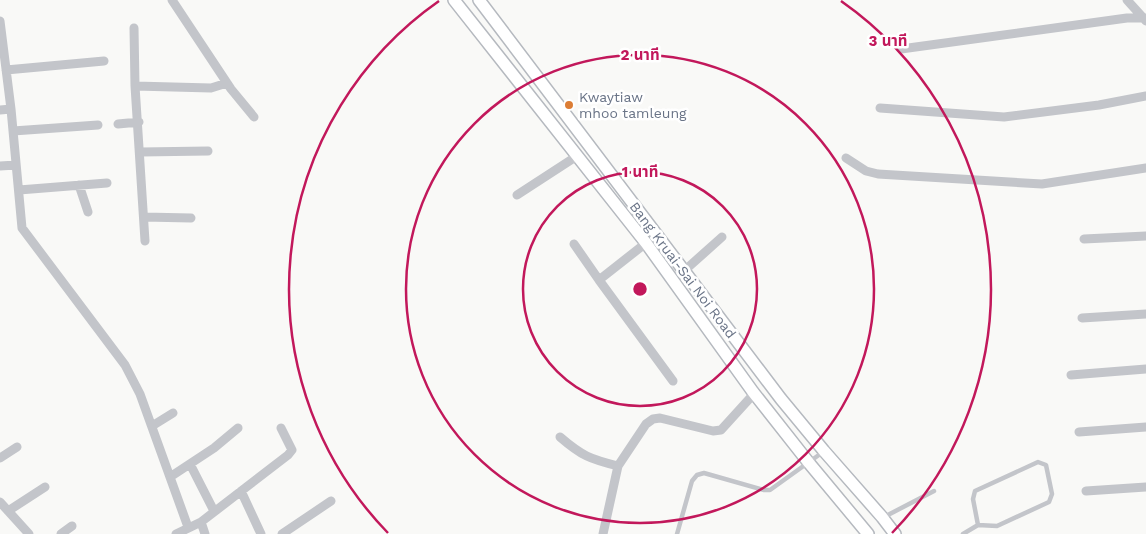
<svg xmlns="http://www.w3.org/2000/svg" width="1146" height="534" viewBox="0 0 1146 534" font-family="'Work Sans','Noto Sans Thai',sans-serif">
<style>
.lines{fill:none;stroke-linecap:round;stroke-linejoin:round}
.secondary-casing{stroke:#b5b9bf;stroke-width:14}
.lane{stroke:#c3c5ca;stroke-width:4.5}
.street{stroke:#c3c5ca;stroke-width:9}
.secondary{stroke:#fff;stroke-width:11}
.ring{fill:none;stroke:#c2185b;stroke-width:2.5}
.poi-dot{fill:#dc7d35;stroke:#fff;stroke-width:2}
.labels{text-anchor:middle;stroke-width:5;stroke-linejoin:round;paint-order:stroke}
.poi-label{font-size:14px;fill:#6a7487;stroke:#fff;text-anchor:start}
.street-label{font-size:14px;fill:#6a7487;stroke:#fff}
.centre{fill:#c2185b;stroke:#fff;stroke-width:2.5}
.ring-label{font-size:15px;text-anchor:middle;font-weight:bold;fill:#c2185b;stroke:#fff;stroke-width:5;stroke-linejoin:round;paint-order:stroke}
</style>
<rect width="100%" height="100%" fill="#f9f9f7"/>
<g class="lines">
<defs>
<path id="secondary" d="M 454,0 L 646,243 L 753,392 L 809,463 L 868,534
M 479,0 L 781,399 L 824,451 L 882,517 L 895,534"/>
</defs>
<use href="#secondary" class="secondary-casing"/>
<path class="lane" d="M 884,517 L 934,491
M 677,534 L 692,481 L 697,475 L 704,473 L 764,490 L 770,490 L 823,452
M 963,534 L 978,525 L 997,526 L 1049,502 L 1052,494 L 1046,465 L 1038,462 L 975,491 L 973,499 L 978,525"/>
<path class="street" d="M 172,0 L 231,89 L 254,117
M 1127,0 L 1146,21
M 0,21 L 11,109 L 22,228 L 125,365 L 140,394 L 188,527
M 134,28 L 135,86 L 145,241
M 901,49 L 1127,18 L 1146,18
M 6,70 L 104,61
M 135,86 L 211,88 L 227,83
M 880,108 L 1004,117 L 1099,105 L 1146,96
M 0,110 L 11,109
M 118,124 L 139,122
M 13,131 L 98,125
M 141,152 L 208,151
M 846,158 L 866,171 L 878,174 L 1042,184 L 1146,168
M 0,166 L 16,165
M 79,185 L 88,212
M 19,190 L 107,183
M 517,195 L 577,156
M 144,217 L 191,218
M 1084,239 L 1146,236
M 646,243 L 599,280 L 673,381
M 574,244 L 599,280
M 684,271 L 722,237
M 1082,318 L 1146,314
M 1071,375 L 1146,369
M 152,426 L 173,413
M 1079,432 L 1146,427
M 560,437 C 582,456 590,459 618,466
M 0,458 L 17,447
M 190,464 L 214,511
M 170,477 L 214,448 L 238,428
M 241,491 L 261,534
M 1086,491 L 1146,487
M 0,502 L 29,534
M 8,511 L 45,487
M 201,522 L 205,534
M 61,534 L 72,526
M 176,534 L 201,522 L 288,455 L 292,450 L 281,428
M 282,534 L 331,501
M 603,534 L 618,466 L 646,424 L 653,419 L 660,418 L 713,431 L 721,430 L 751,397 L 753,392"/>
<use href="#secondary" class="secondary"/>
</g>
<g class="ring">
<circle cx="640" cy="289" r="117"/>
<circle cx="640" cy="289" r="234"/>
<path d="M388 533A351 351 0 0 1 439 1M841 1A351 351 0 0 1 892 533"/>
</g>
<circle class="poi-dot" cx="569" cy="105" r="5"/>
<g class="labels">
<g class="poi-label">
<text x="579" y="102">Kwaytiaw<tspan x="579" dy="16">mhoo tamleung</tspan></text>
</g>
<g class="street-label">
<text transform="translate(683 270) rotate(53)" y="5">Bang Kruai-Sai Noi Road</text>
</g>
</g>
<circle cx="640" cy="289" r="8" class="centre"/>
<g class="ring-label">
<text x="888" y="46">3 นาที</text>
<text x="640" y="60">2 นาที</text>
<text x="640" y="177">1 นาที</text>
</g>
</svg>
